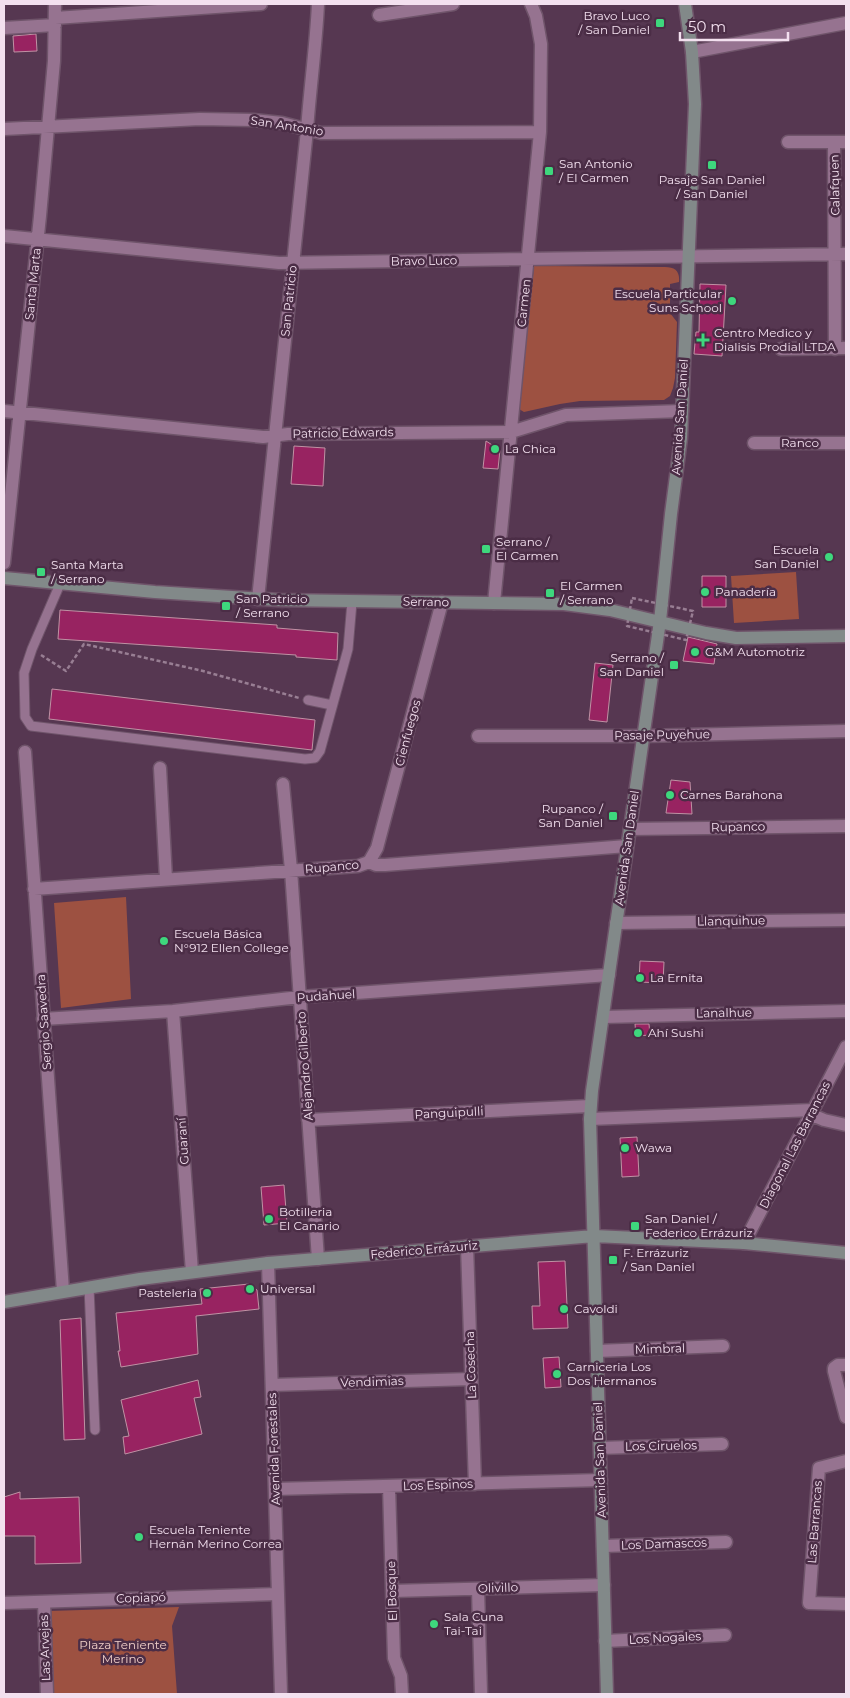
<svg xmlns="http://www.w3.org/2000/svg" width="850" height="1698" viewBox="0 0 850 1698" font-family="Montserrat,sans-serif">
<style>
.green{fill:#9d5141}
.building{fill:#982361;stroke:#bf92a4}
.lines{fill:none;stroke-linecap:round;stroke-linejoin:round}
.lane-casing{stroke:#6f546a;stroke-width:11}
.street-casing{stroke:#6f546a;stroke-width:15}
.secondary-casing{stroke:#6f546a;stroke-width:15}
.path{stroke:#987e93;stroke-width:2.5;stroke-dasharray:4 2.5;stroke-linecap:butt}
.lane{stroke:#967390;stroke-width:9}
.street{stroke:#967390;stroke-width:12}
.secondary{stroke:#828989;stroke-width:12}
.poi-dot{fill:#3ed77d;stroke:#4b2d46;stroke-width:2}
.labels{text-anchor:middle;stroke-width:5;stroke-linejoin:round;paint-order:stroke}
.poi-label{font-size:12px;fill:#f3e0ef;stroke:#4b2d46;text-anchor:start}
.street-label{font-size:12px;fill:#f3e0ef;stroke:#4b2d46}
.park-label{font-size:12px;fill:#efcec7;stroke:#4b2d46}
</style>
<rect width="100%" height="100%" fill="#563751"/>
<path class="green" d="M 534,266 L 665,267 C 675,267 680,271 679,282 L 670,284 L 670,313 L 677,322 L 675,378 L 673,388 L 670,396 L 664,400 L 580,401 L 560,404 L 524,412 L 519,409 Z
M 796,572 L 799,619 L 734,623 L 731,576 Z
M 126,897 L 131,999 L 61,1008 L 54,903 Z
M 179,1607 L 172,1626 L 177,1694 L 52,1694 L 49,1611 Z"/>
<path class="building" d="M 36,34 L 37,51 L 14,52 L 13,36 Z
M 700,284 L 726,285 L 722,356 L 694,354 L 696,332 L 699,332 Z
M 486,441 L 500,450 L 498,469 L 483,468 Z
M 294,446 L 325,448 L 323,486 L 291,484 Z
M 702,576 L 726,576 L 726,607 L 702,607 Z
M 60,610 L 277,625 L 277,628 L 338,633 L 337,660 L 296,657 L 296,655 L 58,639 Z
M 688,637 L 717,644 L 714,664 L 683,661 Z
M 595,663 L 613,665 L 607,722 L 589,720 Z
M 52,689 L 315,720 L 312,750 L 49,719 Z
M 671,780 L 690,782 L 692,814 L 666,813 Z
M 640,961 L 664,962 L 663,983 L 639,982 Z
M 635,1024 L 649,1024 L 650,1035 L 636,1036 Z
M 637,1137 L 639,1176 L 622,1177 L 620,1138 Z
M 284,1185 L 287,1223 L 264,1225 L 261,1187 Z
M 565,1261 L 568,1328 L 533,1329 L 532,1306 L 540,1306 L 538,1262 Z
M 249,1284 L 257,1290 L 259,1309 L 196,1316 L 198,1354 L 121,1367 L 118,1351 L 120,1351 L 116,1313 L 202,1304 L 200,1289 Z
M 81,1318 L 85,1439 L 64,1440 L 60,1320 Z
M 559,1357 L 561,1387 L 545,1388 L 543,1358 Z
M 198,1380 L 201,1397 L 194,1398 L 202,1434 L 125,1454 L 123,1437 L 129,1436 L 121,1400 Z
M 20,1492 L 20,1499 L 79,1497 L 81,1563 L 35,1564 L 35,1536 L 4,1536 L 4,1497 Z"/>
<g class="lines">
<defs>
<path id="lane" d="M 60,584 L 32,649 L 24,673 L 25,717 L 31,726 L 305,759 L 315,758 L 320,751 L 348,649 L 352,602
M 308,700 L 332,705
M 89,1287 L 95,1430"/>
<path id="street" d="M 379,15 L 453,4
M 55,18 L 261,4
M 4,28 L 55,25
M 692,52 L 846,23
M 4,129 L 200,119 L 253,120 L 282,123 L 321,133 L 540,132
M 788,142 L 846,142
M 834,142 L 835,349
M 4,236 L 279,263 L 846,254
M 781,349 L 846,348
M 4,411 L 263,437 L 288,434 L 511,432 L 566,415 L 682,411
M 754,443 L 846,443
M 4,563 L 40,216 L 54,61 L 55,4
M 258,599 L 307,130 C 310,88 316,46 318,4
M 494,603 L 540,132 L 541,44 L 536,16 L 531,4
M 478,736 L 644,736 L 846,731
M 25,752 L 63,1291
M 160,768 L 166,879
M 283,784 L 291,870 L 318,1259
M 630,829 L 846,826
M 369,862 L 376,865 L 385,865 L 627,846
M 34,889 L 358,866 L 369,862 L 377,848 L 442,602
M 616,923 L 846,920
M 173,1011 L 192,1272
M 603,1017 L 846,1011
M 43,1019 L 173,1011 L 300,997 L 609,975
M 810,1114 L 824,1120 L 846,1125
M 590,1119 L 813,1110
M 308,1120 L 590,1106
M 744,1243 L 846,1047
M 467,1246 L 475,1484
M 268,1263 L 281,1694
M 597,1351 L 723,1346
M 846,1365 L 838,1365 L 834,1368 L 834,1371 L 846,1417
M 272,1385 L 471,1379
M 600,1448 L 722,1444
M 846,1461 L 819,1468 L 809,1603 L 846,1604
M 389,1486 L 394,1658 L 401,1676 L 402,1694
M 275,1489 L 601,1480
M 603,1546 L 726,1542
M 478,1589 L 481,1694
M 392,1591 L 604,1585
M 44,1602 L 47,1694
M 4,1603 L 278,1594
M 605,1641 L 725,1635"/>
<path id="secondary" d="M 4,578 L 155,592 L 279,600 L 564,604 L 610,610 L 706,633 L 736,638 L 846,636
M 4,1302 L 140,1279 L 268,1263 L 594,1236 L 744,1243 L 846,1253
M 607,1694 L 590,1119 L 592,1091 L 660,621 L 671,514 L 681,438 L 695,104 L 692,52 L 685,4"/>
</defs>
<use href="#lane" class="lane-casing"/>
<use href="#street" class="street-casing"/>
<use href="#secondary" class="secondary-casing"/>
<path class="path" d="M 632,598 L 693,611 L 686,640 L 627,626 Z
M 41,655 L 66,671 L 84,644 L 203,671 L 299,698"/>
<use href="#lane" class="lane"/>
<use href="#street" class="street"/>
<use href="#secondary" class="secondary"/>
</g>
<g class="poi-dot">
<rect x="655" y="18" width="10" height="10" rx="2.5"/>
<rect x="707" y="160" width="10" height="10" rx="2.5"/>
<rect x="544" y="166" width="10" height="10" rx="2.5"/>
<circle cx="732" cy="301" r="5"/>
<path d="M700.5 332.5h5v5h5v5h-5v5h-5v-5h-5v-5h5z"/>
<circle cx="495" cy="449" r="5"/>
<rect x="481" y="544" width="10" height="10" rx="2.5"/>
<circle cx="829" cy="557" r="5"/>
<rect x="36" y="567" width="10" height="10" rx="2.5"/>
<circle cx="705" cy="592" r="5"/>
<rect x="545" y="588" width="10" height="10" rx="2.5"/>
<rect x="221" y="601" width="10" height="10" rx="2.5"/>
<circle cx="695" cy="652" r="5"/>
<rect x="669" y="660" width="10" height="10" rx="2.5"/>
<circle cx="670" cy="795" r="5"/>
<rect x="608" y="811" width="10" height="10" rx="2.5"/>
<circle cx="164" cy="941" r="5"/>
<circle cx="640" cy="978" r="5"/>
<circle cx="638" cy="1033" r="5"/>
<circle cx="625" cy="1148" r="5"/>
<circle cx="269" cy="1219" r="5"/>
<rect x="630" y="1221" width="10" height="10" rx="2.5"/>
<rect x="608" y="1255" width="10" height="10" rx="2.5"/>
<circle cx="250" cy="1289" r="5"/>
<circle cx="207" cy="1293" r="5"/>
<circle cx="564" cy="1309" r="5"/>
<circle cx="557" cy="1374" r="5"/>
<circle cx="139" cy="1537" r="5"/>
<circle cx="434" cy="1624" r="5"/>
</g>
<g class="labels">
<g class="poi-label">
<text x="650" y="20" text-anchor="end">Bravo Luco<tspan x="650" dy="14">/ San Daniel</tspan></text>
<text x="559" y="168">San Antonio<tspan x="559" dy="14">/ El Carmen</tspan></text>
<text x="712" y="184" text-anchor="middle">Pasaje San Daniel<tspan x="712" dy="14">/ San Daniel</tspan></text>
<text x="722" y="298" text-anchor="end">Escuela Particular<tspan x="722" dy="14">Suns School</tspan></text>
<text x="714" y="337">Centro Medico y<tspan x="714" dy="14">Dialisis Prodial LTDA</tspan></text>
<text x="505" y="453">La Chica</text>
<text x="496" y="546">Serrano /<tspan x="496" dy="14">El Carmen</tspan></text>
<text x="819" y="554" text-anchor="end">Escuela<tspan x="819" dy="14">San Daniel</tspan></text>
<text x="51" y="569">Santa Marta<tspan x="51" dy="14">/ Serrano</tspan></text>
<text x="560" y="590">El Carmen<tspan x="560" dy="14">/ Serrano</tspan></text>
<text x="715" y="596">Panadería</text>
<text x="236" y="603">San Patricio<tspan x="236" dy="14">/ Serrano</tspan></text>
<text x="705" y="656">G&amp;M Automotriz</text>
<text x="664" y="662" text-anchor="end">Serrano /<tspan x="664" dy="14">San Daniel</tspan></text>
<text x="680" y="799">Carnes Barahona</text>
<text x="603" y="813" text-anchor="end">Rupanco /<tspan x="603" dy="14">San Daniel</tspan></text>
<text x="174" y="938">Escuela Básica<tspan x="174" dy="14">N°912 Ellen College</tspan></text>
<text x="650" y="982">La Ernita</text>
<text x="648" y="1037">Ahí Sushi</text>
<text x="635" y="1152">Wawa</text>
<text x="279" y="1216">Botilleria<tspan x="279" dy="14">El Canario</tspan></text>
<text x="645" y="1223">San Daniel /<tspan x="645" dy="14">Federico Errázuriz</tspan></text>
<text x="623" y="1257">F. Errázuriz<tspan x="623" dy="14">/ San Daniel</tspan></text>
<text x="260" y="1293">Universal</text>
<text x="197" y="1297" text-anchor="end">Pasteleria</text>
<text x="574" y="1313">Cavoldi</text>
<text x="567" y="1371">Carniceria Los<tspan x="567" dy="14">Dos Hermanos</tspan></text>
<text x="149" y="1534">Escuela Teniente<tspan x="149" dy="14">Hernán Merino Correa</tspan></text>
<text x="444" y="1621">Sala Cuna<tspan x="444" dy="14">Tai-Tai</tspan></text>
</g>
<g class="street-label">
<text transform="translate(287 126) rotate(9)" y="4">San Antonio</text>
<text transform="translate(835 185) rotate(-91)" y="4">Calafquen</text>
<text transform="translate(424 261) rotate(-1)" y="4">Bravo Luco</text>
<text transform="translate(33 284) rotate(-84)" y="4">Santa Marta</text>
<text transform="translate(289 301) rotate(-84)" y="4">San Patricio</text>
<text transform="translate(524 303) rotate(-84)" y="4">Carmen</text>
<text transform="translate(680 417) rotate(-86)" y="4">Avenida San Daniel</text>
<text transform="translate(343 433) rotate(-1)" y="4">Patricio Edwards</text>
<text x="800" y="447">Ranco</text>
<text transform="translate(426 602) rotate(1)" y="4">Serrano</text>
<text transform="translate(408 733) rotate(-75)" y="4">Cienfuegos</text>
<text transform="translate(662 735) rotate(-1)" y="4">Pasaje Puyehue</text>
<text transform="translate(738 827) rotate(-1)" y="4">Rupanco</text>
<text transform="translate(627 848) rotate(-82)" y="4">Avenida San Daniel</text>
<text transform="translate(332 867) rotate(-5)" y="4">Rupanco</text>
<text transform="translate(731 921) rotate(-1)" y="4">Llanquihue</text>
<text transform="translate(326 996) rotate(-4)" y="4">Pudahuel</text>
<text transform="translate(724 1013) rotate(-1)" y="4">Lanalhue</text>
<text transform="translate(44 1022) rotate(-94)" y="4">Sergio Saavedra</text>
<text transform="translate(305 1066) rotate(-94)" y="4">Alejandro Gilberto</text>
<text transform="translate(449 1113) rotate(-3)" y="4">Panguipulli</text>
<text transform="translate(183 1141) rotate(-94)" y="4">Guaraní</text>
<text transform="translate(795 1145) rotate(-63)" y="4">Diagonal Las Barrancas</text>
<text transform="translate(424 1250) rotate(-5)" y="4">Federico Errázuriz</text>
<text transform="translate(660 1349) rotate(-2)" y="4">Mimbral</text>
<text transform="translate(471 1365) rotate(-92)" y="4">La Cosecha</text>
<text transform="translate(372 1382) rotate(-2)" y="4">Vendimias</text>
<text transform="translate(661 1446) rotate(-1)" y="4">Los Ciruelos</text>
<text transform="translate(274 1449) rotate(-92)" y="4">Avenida Forestales</text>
<text transform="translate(600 1460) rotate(-92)" y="4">Avenida San Daniel</text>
<text transform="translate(438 1485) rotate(-2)" y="4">Los Espinos</text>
<text transform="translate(815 1522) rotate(-86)" y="4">Las Barrancas</text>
<text transform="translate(664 1544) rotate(-2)" y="4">Los Damascos</text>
<text transform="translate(498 1588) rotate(-2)" y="4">Olivillo</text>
<text transform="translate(392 1591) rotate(-92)" y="4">El Bosque</text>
<text transform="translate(141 1598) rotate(-2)" y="4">Copiapó</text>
<text transform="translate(665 1638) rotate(-3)" y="4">Los Nogales</text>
<text transform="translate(45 1648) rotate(-92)" y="4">Las Arvejas</text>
</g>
<g class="park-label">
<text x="123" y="1649">Plaza Teniente<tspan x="123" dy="14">Merino</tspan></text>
</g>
</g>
<rect width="850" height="1698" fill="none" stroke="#f3e0ef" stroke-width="10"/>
<path d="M680 32v8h108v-8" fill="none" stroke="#f3e0ef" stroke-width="2.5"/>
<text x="688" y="32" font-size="15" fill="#f3e0ef" stroke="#4b2d46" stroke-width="4" paint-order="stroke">50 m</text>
</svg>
